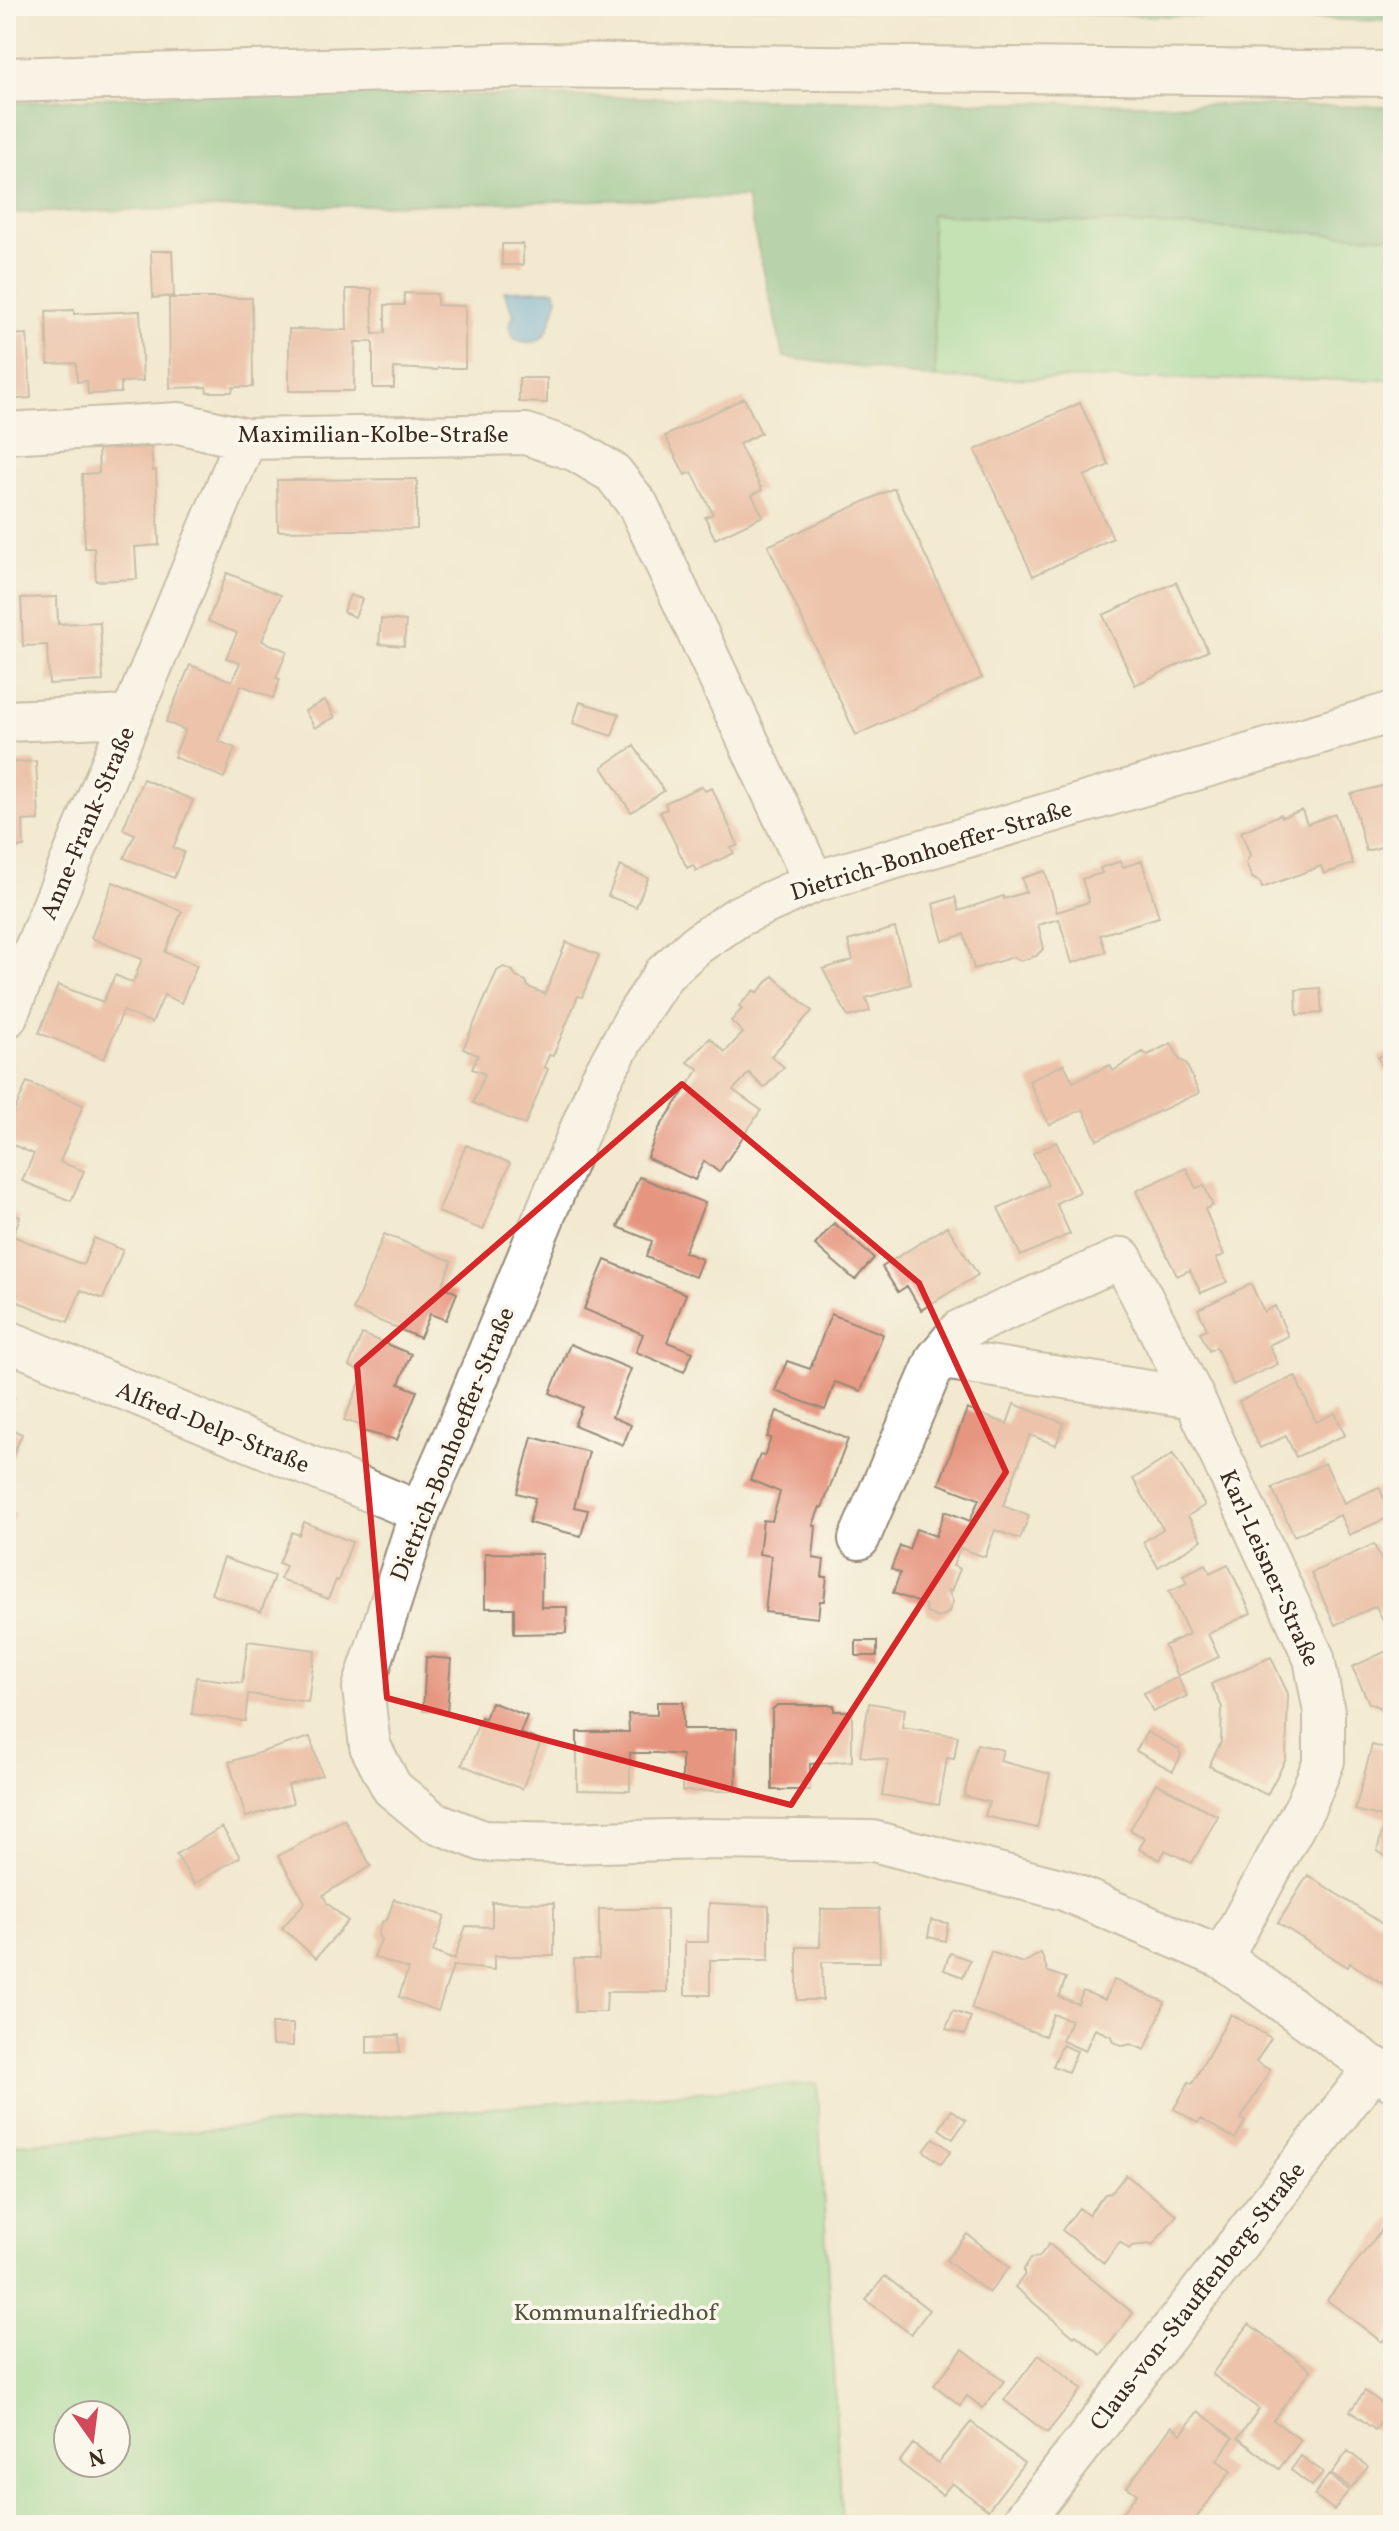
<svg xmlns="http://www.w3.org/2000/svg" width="1399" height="2531" viewBox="0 0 1399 2531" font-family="Vollkorn,serif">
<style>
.green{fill:#8ed996;stroke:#64825a;stroke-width:2;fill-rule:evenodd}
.forest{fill:#72b97f;stroke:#56724e;stroke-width:2}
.water{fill:#64acdb;stroke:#506b7c;stroke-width:2}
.building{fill:#e69680}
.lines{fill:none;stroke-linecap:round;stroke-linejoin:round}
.minor-casing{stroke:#968a77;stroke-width:44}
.highway-casing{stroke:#968a77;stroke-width:48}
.minor{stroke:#fff;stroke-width:40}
.highway{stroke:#fff;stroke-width:44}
.marked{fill:none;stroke:#d62828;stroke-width:6;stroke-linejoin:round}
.labels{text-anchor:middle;stroke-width:7;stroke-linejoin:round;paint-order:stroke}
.street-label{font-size:24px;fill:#3b2a1e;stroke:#fbf7ec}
.park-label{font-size:24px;fill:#50563c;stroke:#fbf7ec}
</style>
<rect width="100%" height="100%" fill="#fbf7ec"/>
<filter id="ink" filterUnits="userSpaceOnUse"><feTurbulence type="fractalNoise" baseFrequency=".0125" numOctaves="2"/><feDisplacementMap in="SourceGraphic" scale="16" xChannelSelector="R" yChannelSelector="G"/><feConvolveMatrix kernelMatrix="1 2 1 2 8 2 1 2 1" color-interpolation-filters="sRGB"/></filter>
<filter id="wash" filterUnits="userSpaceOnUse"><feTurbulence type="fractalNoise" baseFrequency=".006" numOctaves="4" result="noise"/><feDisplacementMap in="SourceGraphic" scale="32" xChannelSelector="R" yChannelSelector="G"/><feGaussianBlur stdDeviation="1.8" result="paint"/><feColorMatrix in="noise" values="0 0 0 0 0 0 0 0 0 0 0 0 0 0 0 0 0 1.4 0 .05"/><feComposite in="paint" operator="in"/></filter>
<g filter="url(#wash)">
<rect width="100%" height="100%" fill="#f2e9d0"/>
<path class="green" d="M 931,214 L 1393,237 L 1393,380 L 936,378 Z
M 817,2083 L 842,2525 L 6,2525 L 6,2145 ZM 68,2415 L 116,2415 L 116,2463 L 68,2463 Z"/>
<path class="forest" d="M 737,6 L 1393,6 L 1393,21 Z
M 217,92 L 1393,107 L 1393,237 L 931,214 L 936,378 L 784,357 L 746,197 L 6,213 L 6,103 Z"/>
<path class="water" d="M 554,290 L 558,297 C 550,322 548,354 514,338 L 509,326 L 514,314 L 504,291 Z"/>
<g id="blocks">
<path class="building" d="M 502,244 L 523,244 L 523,265 L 502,265 Z
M 151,251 L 172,251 L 174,296 L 153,298 Z
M 346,289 L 372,289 L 373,334 L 385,333 L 385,305 L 404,305 L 404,293 L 437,294 L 437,305 L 465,306 L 465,368 L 438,368 L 437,370 L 394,368 L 394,388 L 373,388 L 373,342 L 355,342 L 354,391 L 289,391 L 289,329 L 347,330 Z
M 169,298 L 252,298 L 253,387 L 233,387 L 232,392 L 207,392 L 206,387 L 170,388 Z
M 74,310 L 74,314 L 140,311 L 143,381 L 121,382 L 121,393 L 88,394 L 87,381 L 77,382 L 76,363 L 48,364 L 46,311 Z
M 27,334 L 31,398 L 6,400 L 6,335 Z
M 519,378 L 547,378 L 547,403 L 519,402 Z
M 744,398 L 761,433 L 739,444 L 762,490 L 752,495 L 763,516 L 715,539 L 705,517 L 713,514 L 692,472 L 685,475 L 665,436 Z
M 1080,403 L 1109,465 L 1084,476 L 1113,538 L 1033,576 L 975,450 Z
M 151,447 L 153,471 L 156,470 L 159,545 L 135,547 L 137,579 L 96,581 L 94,548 L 85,548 L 82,474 L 99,473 L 98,449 Z
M 417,479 L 417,529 L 278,531 L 277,480 Z
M 894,488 L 982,678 L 856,735 L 768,546 Z
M 227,573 L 281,595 L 262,641 L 287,651 L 276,678 L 280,679 L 273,698 L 241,685 L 218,741 L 235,748 L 224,778 L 174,757 L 185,730 L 166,722 L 190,665 L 232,681 L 240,663 L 226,658 L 237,633 L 208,621 Z
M 1176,582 L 1208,651 L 1135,685 L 1103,615 Z
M 350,595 L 362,599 L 355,617 L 343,612 Z
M 57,597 L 58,624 L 100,622 L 103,681 L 49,684 L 47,645 L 23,646 L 21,598 Z
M 381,619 L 406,621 L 404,646 L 379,644 Z
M 325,700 L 335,717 L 315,728 L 305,711 Z
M 580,702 L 619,714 L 612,736 L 573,723 Z
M 634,746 L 664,791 L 631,812 L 602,767 Z
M 36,761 L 39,820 L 23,821 L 24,847 L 6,848 L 6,763 Z
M 143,779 L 193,800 L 173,848 L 184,852 L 174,878 L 124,858 L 135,834 L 123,829 Z
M 1393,783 L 1393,844 L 1366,851 L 1351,794 Z
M 702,786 L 705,791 L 712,788 L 738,845 L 731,848 L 734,853 L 696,871 L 693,865 L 687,868 L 660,812 L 667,809 L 665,803 Z
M 1302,810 L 1307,824 L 1335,814 L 1353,864 L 1324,874 L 1321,866 L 1262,888 L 1260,882 L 1252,878 L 1246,863 L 1250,855 L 1241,832 L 1281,814 L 1282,817 Z
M 1121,861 L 1123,867 L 1142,861 L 1159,917 L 1100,935 L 1106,952 L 1072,963 L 1059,919 L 1038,925 L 1044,948 L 1036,956 L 1020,961 L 1013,957 L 974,969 L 964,934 L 943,941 L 933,904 L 955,897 L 959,911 L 1003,896 L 1004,899 L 1026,892 L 1022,878 L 1045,871 L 1057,912 L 1089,902 L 1082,879 L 1102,873 L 1100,868 Z
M 620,866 L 648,878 L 636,907 L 608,896 Z
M 113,882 L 182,911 L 165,952 L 197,965 L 181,1003 L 164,995 L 152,1023 L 123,1011 L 104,1059 L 39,1033 L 58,985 L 103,1002 L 115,975 L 133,983 L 142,959 L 91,938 Z
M 895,928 L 911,984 L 866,998 L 870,1011 L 848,1017 L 823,969 L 853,960 L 848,941 Z
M 566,942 L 599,955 L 582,997 L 578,996 L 553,1056 L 549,1055 L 544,1067 L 548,1069 L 525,1125 L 473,1103 L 485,1074 L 472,1069 L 478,1055 L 463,1049 L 497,971 L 504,967 L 513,971 L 516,977 L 526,981 L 528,987 L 545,994 Z
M 773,976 L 812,1011 L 771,1056 L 784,1067 L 764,1088 L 749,1073 L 733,1090 L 761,1110 L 719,1172 L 704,1161 L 695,1180 L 647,1158 L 658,1130 L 699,1069 L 687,1062 L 710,1038 L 725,1052 L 743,1033 L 731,1021 L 742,1009 L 739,1006 L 754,990 L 757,993 Z
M 1320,988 L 1322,1013 L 1297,1015 L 1296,990 Z
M 1171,1043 L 1180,1060 L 1186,1063 L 1199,1093 L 1097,1140 L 1083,1109 L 1049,1125 L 1029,1081 L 1064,1064 L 1073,1082 L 1110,1065 L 1113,1071 L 1143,1052 L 1148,1055 Z
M 1393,1051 L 1393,1069 L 1385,1073 L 1378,1057 Z
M 27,1082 L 83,1105 L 60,1162 L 84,1171 L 71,1201 L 22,1181 L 34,1154 L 6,1142 L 11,1119 Z
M 1056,1142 L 1080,1192 L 1056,1203 L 1070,1234 L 1021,1256 L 998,1208 L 1048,1185 L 1033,1153 Z
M 466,1145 L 510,1163 L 483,1230 L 438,1212 Z
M 1186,1168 L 1196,1188 L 1204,1185 L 1213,1206 L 1205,1209 L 1224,1255 L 1216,1258 L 1227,1282 L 1201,1293 L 1190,1270 L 1177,1276 L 1136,1191 Z
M 639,1177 L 705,1203 L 684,1252 L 702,1259 L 695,1277 L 646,1257 L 652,1241 L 618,1227 Z
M 6,1211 L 20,1217 L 13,1236 L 83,1265 L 94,1238 L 123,1250 L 103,1299 L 81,1290 L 68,1322 L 6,1297 Z
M 834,1223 L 874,1258 L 855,1280 L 815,1245 Z
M 947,1226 L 978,1275 L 921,1310 L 907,1286 L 898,1292 L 882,1267 Z
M 384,1234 L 452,1261 L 442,1286 L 457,1293 L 446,1320 L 430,1314 L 420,1338 L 353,1310 Z
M 605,1260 L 686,1294 L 667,1342 L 693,1352 L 684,1372 L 636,1352 L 643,1334 L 584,1309 Z
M 1251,1284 L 1264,1312 L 1275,1306 L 1288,1336 L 1269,1345 L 1278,1364 L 1233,1385 L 1216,1347 L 1209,1351 L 1200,1332 L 1207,1329 L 1198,1309 Z
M 831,1314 L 883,1334 L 861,1391 L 835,1382 L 825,1410 L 775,1391 L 787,1361 L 810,1369 Z
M 362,1334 L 411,1354 L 399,1384 L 417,1391 L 397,1440 L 362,1431 L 360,1425 L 344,1420 L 364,1373 L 349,1366 Z
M 570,1344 L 631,1369 L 612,1417 L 631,1425 L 623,1445 L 574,1425 L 582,1407 L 550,1393 Z
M 1295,1376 L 1316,1422 L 1335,1413 L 1345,1435 L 1296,1457 L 1286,1436 L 1260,1448 L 1239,1401 Z
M 6,1395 L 14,1398 L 6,1417 Z
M 1014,1404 L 1064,1423 L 1056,1445 L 1030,1435 L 1003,1506 L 1029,1516 L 1020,1539 L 995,1530 L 985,1557 L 960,1548 L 953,1566 L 960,1569 L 951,1591 L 948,1590 L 953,1602 L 948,1613 L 938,1618 L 927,1613 L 925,1605 L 893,1593 L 900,1573 L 891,1569 L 900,1546 L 909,1549 L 916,1529 L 936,1536 L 945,1511 L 970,1521 L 979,1499 L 939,1484 L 967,1409 L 1007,1424 Z
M 777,1411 L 848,1439 L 822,1508 L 820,1507 L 813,1525 L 816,1526 L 813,1558 L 824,1560 L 822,1577 L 827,1577 L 824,1601 L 820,1601 L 818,1618 L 765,1612 L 771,1556 L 759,1554 L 763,1520 L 772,1521 L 780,1492 L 750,1480 L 760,1455 L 764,1456 L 771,1438 L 767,1437 Z
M 6,1427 L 22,1434 L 6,1473 Z
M 532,1437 L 589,1452 L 574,1507 L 588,1510 L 581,1536 L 529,1523 L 535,1498 L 517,1493 Z
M 1173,1454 L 1205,1505 L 1188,1516 L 1202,1540 L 1158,1567 L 1143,1542 L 1163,1529 L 1133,1479 Z
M 1325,1463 L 1344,1503 L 1379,1487 L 1392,1516 L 1349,1535 L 1340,1515 L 1294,1536 L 1272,1488 Z
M 6,1511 L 15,1514 L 6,1535 Z
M 304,1522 L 352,1542 L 338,1581 L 336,1580 L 328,1599 L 280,1579 L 286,1566 L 279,1563 L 292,1532 L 299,1535 Z
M 1374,1544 L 1393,1586 L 1393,1619 L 1384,1623 L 1376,1606 L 1335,1625 L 1311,1573 Z
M 485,1553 L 542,1554 L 541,1607 L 567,1607 L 566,1633 L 514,1634 L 514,1608 L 485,1608 Z
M 224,1558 L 274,1576 L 261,1612 L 211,1594 Z
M 1206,1564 L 1210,1573 L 1228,1564 L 1251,1613 L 1208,1634 L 1219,1657 L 1178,1676 L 1164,1646 L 1189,1634 L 1169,1591 L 1187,1583 L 1183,1575 Z
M 248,1641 L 315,1650 L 308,1702 L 248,1694 L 245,1721 L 192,1714 L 196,1677 L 242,1683 Z
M 856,1641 L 877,1641 L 877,1656 L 856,1656 Z
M 1393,1648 L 1393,1707 L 1387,1710 L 1369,1703 L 1352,1667 Z
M 426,1657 L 451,1659 L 447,1712 L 423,1711 Z
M 1271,1657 L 1288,1694 L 1286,1759 L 1267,1795 L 1209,1766 L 1221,1742 L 1222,1707 L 1211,1684 Z
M 1178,1677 L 1187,1696 L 1153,1712 L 1144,1693 Z
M 491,1702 L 527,1716 L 520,1733 L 541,1741 L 522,1789 L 462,1765 L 481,1717 L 485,1719 Z
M 657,1702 L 683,1702 L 683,1729 L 737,1729 L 736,1791 L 682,1791 L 682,1755 L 657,1753 L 630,1753 L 630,1791 L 577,1790 L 577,1732 L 629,1732 L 628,1714 L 657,1715 Z
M 869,1703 L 905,1709 L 902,1727 L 958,1736 L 954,1759 L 947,1758 L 939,1805 L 882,1795 L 888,1760 L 860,1756 Z
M 777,1705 L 834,1705 L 834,1711 L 852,1711 L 852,1761 L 810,1764 L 810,1790 L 772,1790 L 772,1710 Z
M 1147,1732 L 1179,1749 L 1181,1756 L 1173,1771 L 1136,1751 Z
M 310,1737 L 322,1775 L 288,1785 L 293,1803 L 246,1817 L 229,1762 Z
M 977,1744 L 1003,1750 L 1000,1761 L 1050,1774 L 1037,1828 L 985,1816 L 989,1802 L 964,1796 Z
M 1372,1745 L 1393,1751 L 1393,1860 L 1377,1851 L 1386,1818 L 1355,1810 Z
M 1156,1783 L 1218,1816 L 1192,1863 L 1165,1850 L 1160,1860 L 1139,1849 L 1145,1838 L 1130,1830 Z
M 344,1819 L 371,1866 L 323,1895 L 327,1903 L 348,1921 L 316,1958 L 282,1928 L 305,1902 L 278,1856 Z
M 222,1827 L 240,1857 L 194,1884 L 176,1854 Z
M 1308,1875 L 1393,1931 L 1393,1973 L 1385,1985 L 1350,1963 L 1348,1967 L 1278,1923 Z
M 394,1899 L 445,1916 L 433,1952 L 454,1960 L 466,1926 L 492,1927 L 492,1902 L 554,1903 L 554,1956 L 494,1956 L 494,1970 L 453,1966 L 438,2011 L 399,1997 L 408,1969 L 374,1957 L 381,1940 L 378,1934 L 382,1922 L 387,1920 Z
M 709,1903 L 769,1906 L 769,1960 L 710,1960 L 710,1995 L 685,1995 L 685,1942 L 708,1942 Z
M 599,1909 L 667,1909 L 667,1992 L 607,1992 L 606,2012 L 575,2012 L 574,1959 L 599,1959 Z
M 821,1909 L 879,1909 L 880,1962 L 822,1962 L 823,2000 L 797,2000 L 797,1947 L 820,1947 Z
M 931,1920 L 948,1923 L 945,1941 L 928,1937 Z
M 991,1952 L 1023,1963 L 1041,1953 L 1048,1972 L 1066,1978 L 1059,1997 L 1078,2004 L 1083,1991 L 1105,2000 L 1114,1980 L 1165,2002 L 1145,2050 L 1130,2044 L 1124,2046 L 1113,2042 L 1111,2036 L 1095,2029 L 1085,2051 L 1062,2041 L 1071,2020 L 1053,2014 L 1045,2036 L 971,2009 Z
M 950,1953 L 970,1960 L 963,1977 L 944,1970 Z
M 953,2011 L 971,2017 L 965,2035 L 946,2029 Z
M 1231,2014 L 1271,2038 L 1256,2062 L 1270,2070 L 1241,2119 L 1245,2122 L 1235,2139 L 1201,2119 L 1198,2123 L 1174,2109 L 1189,2082 L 1192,2084 Z
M 271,2024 L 293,2024 L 293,2046 L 272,2045 Z
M 399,2035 L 400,2052 L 367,2053 L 367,2036 Z
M 1062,2045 L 1077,2051 L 1068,2072 L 1053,2066 Z
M 952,2110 L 966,2120 L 953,2139 L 939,2129 Z
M 934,2138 L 951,2151 L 941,2164 L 924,2151 Z
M 1126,2175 L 1177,2215 L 1152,2246 L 1149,2244 L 1132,2246 L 1129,2249 L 1120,2242 L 1104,2263 L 1062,2230 L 1079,2208 L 1088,2215 L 1105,2194 L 1111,2193 Z
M 1393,2215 L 1393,2328 L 1382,2342 L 1327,2300 Z
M 967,2234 L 1009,2267 L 989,2293 L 946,2260 Z
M 1049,2244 L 1133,2313 L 1101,2355 L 1076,2335 L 1074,2337 L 1015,2287 L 1024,2276 L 1024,2269 L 1031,2258 L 1039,2257 Z
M 885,2276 L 929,2310 L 911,2334 L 866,2300 Z
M 1249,2324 L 1311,2370 L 1273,2420 L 1301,2440 L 1279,2469 L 1238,2438 L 1259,2409 L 1212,2374 Z
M 963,2349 L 1004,2381 L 983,2408 L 967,2396 L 960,2405 L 934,2385 Z
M 1039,2355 L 1082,2389 L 1047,2433 L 1004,2400 Z
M 1365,2391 L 1390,2409 L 1375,2430 L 1350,2411 Z
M 1198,2411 L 1233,2438 L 1217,2460 L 1231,2471 L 1191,2525 L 1179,2525 L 1172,2520 L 1169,2525 L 1132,2525 L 1120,2516 L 1137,2494 L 1127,2487 L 1172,2426 L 1181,2434 Z
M 971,2422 L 1024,2463 L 988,2510 L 952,2483 L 942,2495 L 899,2462 L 913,2444 L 938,2463 Z
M 1348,2451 L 1368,2467 L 1351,2488 L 1331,2474 Z
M 1301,2456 L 1323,2472 L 1312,2486 L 1291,2470 Z
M 1329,2475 L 1349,2490 L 1334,2510 L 1314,2495 Z"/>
</g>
</g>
<g filter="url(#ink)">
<use href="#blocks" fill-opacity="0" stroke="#968a77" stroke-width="2"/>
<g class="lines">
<defs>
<path id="minor" d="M 6,433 L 179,423 L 246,439 L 526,434 L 576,451 L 613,473 L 638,505 L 814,882
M 1393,712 L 814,882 L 739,916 L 696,945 L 664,974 L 638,1013 L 601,1079 L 460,1421 L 420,1512 L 363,1688 L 370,1746 L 392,1788 L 432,1821 L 483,1841 L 567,1843 L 702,1839 L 873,1841 L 1064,1890 L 1222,1958 L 1393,2081
M 6,721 L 131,716
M 6,1018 L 246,439
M 6,1340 L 420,1512
M 937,1358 L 1194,1398
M 859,1539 L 937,1358 L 960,1330 L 1122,1258 L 1194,1398 L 1314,1658 L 1324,1712 L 1324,1761 L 1306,1805 L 1222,1958
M 1020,2525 L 1375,2067"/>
<path id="highway" d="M 6,80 L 530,65 L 1393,74"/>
</defs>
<use href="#minor" class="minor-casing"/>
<use href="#highway" class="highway-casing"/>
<use href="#minor" class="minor"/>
<use href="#highway" class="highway"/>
</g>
</g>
<path d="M0 0H1399V2531H0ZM 682,1084 L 919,1283 L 1006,1472 L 791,1805 L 387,1698 L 357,1366 Z" fill="#f2e9d0" fill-opacity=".55" fill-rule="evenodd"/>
<path class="marked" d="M 682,1084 L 919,1283 L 1006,1472 L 791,1805 L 387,1698 L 357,1366 Z"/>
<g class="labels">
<g class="street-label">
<text x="373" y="442">Maximilian-Kolbe-Straße</text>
<text transform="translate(87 823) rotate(-67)" y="8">Anne-Frank-Straße</text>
<text transform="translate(931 850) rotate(-17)" y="8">Dietrich-Bonhoeffer-Straße</text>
<text transform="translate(213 1427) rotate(22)" y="8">Alfred-Delp-Straße</text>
<text transform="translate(452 1444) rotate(-68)" y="8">Dietrich-Bonhoeffer-Straße</text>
<text transform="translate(1270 1568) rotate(66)" y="8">Karl-Leisner-Straße</text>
<text transform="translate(1197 2296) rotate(-52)" y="8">Claus-von-Stauffenberg-Straße</text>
</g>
<g class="park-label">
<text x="615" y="2320">Kommunalfriedhof</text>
</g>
</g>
<rect width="1399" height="2531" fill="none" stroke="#fbf7ec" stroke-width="32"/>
<g transform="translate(92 2439) rotate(166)"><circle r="38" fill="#fbf7ec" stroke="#aea59a" stroke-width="2"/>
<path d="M0-6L14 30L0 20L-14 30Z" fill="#d1495b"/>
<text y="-12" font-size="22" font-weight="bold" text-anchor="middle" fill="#3b2a1e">N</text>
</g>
</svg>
